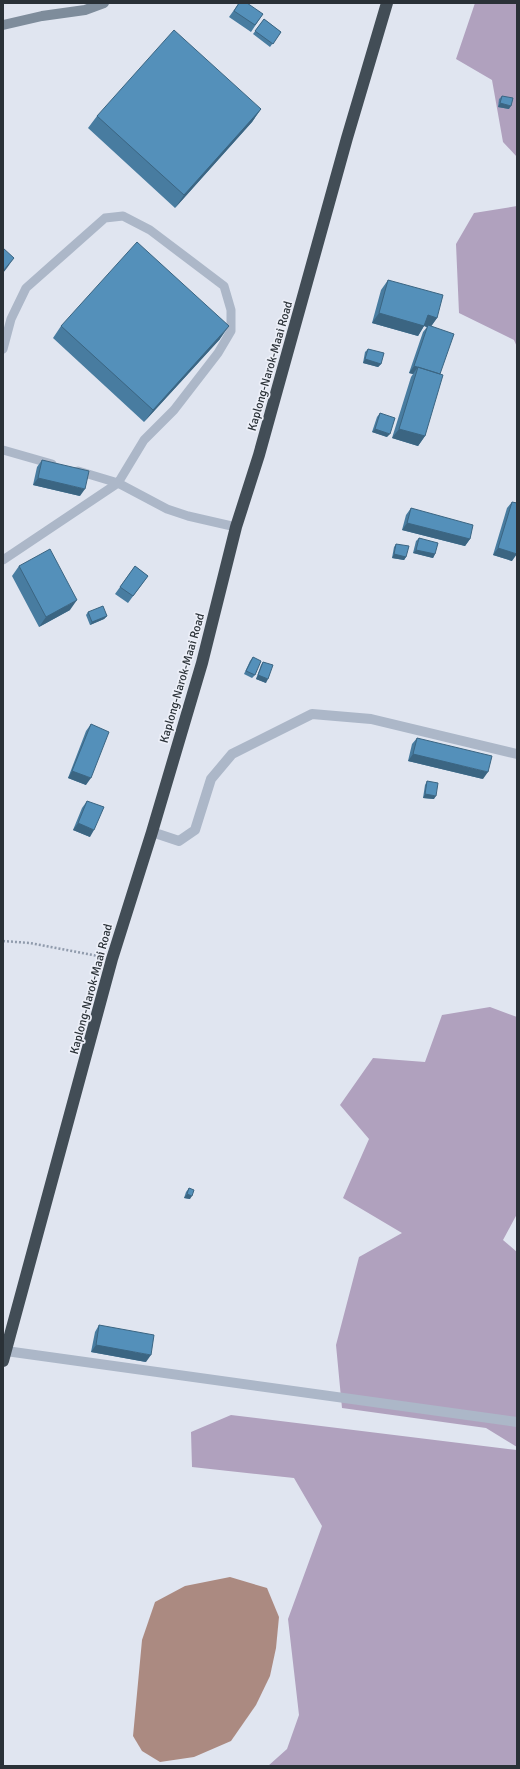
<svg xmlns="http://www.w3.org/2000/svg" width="520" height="1769" viewBox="0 0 520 1769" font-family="Signika,sans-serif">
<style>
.green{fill:#b0a1be}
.water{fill:#ab8a81}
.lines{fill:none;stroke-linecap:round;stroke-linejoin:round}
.path{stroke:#909bac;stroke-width:2.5;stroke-dasharray:2 2;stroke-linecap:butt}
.lane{stroke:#acb7c8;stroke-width:9}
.street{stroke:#acb7c8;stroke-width:10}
.secondary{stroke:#7e8c9b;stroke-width:10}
.highway{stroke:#424d56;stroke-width:12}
.wall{fill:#487ca0}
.shaded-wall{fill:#3b6582}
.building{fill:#5490ba;stroke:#3b6582}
.labels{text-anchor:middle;stroke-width:3.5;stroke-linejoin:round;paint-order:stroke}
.street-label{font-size:12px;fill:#2a3137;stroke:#eceff8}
</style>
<rect width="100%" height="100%" fill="#e0e5f0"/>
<path class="green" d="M 475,3 L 517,3 L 517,157 L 503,142 L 492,80 L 456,59 Z
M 517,206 L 517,347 L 514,340 L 459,313 L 456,244 L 474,213 Z
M 490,1007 L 517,1017 L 517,1214 L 503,1240 L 517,1252 L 517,1447 L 486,1428 L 342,1408 L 336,1345 L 359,1257 L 402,1233 L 343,1198 L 369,1139 L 340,1105 L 373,1058 L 425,1062 L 442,1015 Z
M 231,1415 L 517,1450 L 517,1766 L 268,1766 L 287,1749 L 299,1715 L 288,1619 L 322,1526 L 294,1478 L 192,1467 L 191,1432 Z"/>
<path class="water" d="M 230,1577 L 267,1588 L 279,1617 L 276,1648 L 270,1676 L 256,1705 L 231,1741 L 194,1757 L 160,1762 L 142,1751 L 133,1736 L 142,1640 L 155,1602 L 185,1586 Z"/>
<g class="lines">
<path class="path" d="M 3,941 L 30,943 L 98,956"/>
<path class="lane" d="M 3,349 L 11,319 L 26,288 L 105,218 L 123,216 L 150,230 L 224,286 L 231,310 L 231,331 L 218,353 L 174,410 L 144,440 L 118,483 L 3,560
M 3,450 L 52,464
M 78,471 L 118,483 L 167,509 L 188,516 L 236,527"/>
<path class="street" d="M 152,832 L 179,841 L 195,830 L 211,779 L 232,754 L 312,714 L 371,719 L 517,754
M 6,1351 L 517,1422"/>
<path class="secondary" d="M 3,25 L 42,16 L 85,10 L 104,3"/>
<path class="highway" d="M 3,1361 L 112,959 L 152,832 L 202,663 L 236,527 L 259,455 L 347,138 L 387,3"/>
</g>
<path class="wall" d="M 239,3 L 263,14 L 251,32 L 229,17 Z
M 264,19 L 281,32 L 270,47 L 253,34 Z
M 502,96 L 509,109 L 498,107 L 499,99 Z
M 261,109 L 252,122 L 175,208 L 88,128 L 97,116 Z
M 388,280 L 437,318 L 431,326 L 440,374 L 425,436 L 418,446 L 392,438 L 411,377 L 413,374 L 409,373 L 423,332 L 427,327 L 424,326 L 418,336 L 372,323 L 381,290 Z
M 61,326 L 220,339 L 144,422 L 53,338 Z
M 368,349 L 381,364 L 378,367 L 363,363 L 365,352 Z
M 380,413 L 387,437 L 372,432 L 377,417 Z
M 42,460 L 80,496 L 33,485 L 37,467 Z
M 512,502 L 512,561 L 493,555 L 507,508 Z
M 411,508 L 470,539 L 465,546 L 402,530 L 406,515 Z
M 419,538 L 435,554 L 433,558 L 413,553 L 416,541 Z
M 396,544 L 406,557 L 404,560 L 392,558 L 394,547 Z
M 19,566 L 70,610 L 39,627 L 12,576 Z
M 135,566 L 148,576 L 128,603 L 115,594 Z
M 88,612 L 107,616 L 104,619 L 90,625 L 86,615 Z
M 253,657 L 255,675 L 252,678 L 244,674 L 250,661 Z
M 263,662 L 266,683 L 256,679 L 261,665 Z
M 91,724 L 86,785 L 68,778 L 86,731 Z
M 417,738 L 483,779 L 408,761 L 412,744 Z
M 427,781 L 434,799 L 423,798 L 425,785 Z
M 87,801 L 90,837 L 73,830 L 82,808 Z
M 189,1188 L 190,1199 L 184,1198 L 186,1192 Z
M 99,1325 L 146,1362 L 91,1352 L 95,1332 Z"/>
<path class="shaded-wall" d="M 500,103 L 511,106 L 509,109 L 498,107 Z
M 261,109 L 252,122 L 175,208 L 184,195 Z
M 14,258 L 7,268 L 3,273 L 3,271 Z
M 379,313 L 428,315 L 437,318 L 430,328 L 428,325 L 427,327 L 424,326 L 418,336 L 372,323 Z
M 229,326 L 220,339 L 144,422 L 153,410 Z
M 365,359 L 381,364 L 378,367 L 363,363 Z
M 414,366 L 440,375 L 418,367 L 413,374 L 409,373 Z
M 375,429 L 390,434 L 387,437 L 372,432 Z
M 399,429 L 425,436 L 418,446 L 392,438 Z
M 38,478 L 85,489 L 80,496 L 33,485 Z
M 407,523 L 470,539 L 465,546 L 402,530 Z
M 498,548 L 517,554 L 512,561 L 493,555 Z
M 416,550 L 435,554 L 433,558 L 413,553 Z
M 394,554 L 406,557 L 404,560 L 392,558 Z
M 77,600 L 70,610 L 39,627 L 46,617 Z
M 107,616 L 104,619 L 90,625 L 92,622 Z
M 258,675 L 268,679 L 266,683 L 256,679 Z
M 413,754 L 488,772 L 483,779 L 408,761 Z
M 72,771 L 91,778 L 86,785 L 68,778 Z
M 425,794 L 436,796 L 434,799 L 423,798 Z
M 78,823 L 94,830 L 90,837 L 73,830 Z
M 187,1194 L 192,1196 L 190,1199 L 184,1198 Z
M 96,1345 L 151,1355 L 146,1362 L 91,1352 Z"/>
<path class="building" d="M 239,3 L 247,3 L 263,14 L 255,25 L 234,11 Z
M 264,19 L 281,32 L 273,44 L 255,31 Z
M 174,30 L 261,109 L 184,195 L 97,116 Z
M 502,96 L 513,98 L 511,106 L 500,103 Z
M 137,242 L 229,326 L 153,410 L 61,326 Z
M 3,248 L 14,258 L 3,271 Z
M 388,280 L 443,295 L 437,318 L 428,315 L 424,326 L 379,313 Z
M 428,325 L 454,334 L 440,374 L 414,366 Z
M 368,349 L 384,353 L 381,364 L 365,359 Z
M 418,367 L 443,375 L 425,436 L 399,429 Z
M 380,413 L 395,418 L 390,434 L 375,429 Z
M 42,460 L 89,471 L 85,489 L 38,478 Z
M 512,502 L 517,503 L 517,554 L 498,548 Z
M 411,508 L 473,525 L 470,539 L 407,523 Z
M 419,538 L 438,543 L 435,554 L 416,550 Z
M 396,544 L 409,546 L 406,557 L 394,554 Z
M 50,549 L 77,600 L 46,617 L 19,566 Z
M 135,566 L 148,576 L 133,596 L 120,587 Z
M 103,606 L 107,616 L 92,622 L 88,612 Z
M 253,657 L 261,661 L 255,675 L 246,671 Z
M 263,662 L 273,665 L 268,679 L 258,675 Z
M 91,724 L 109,732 L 91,778 L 72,771 Z
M 417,738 L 492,756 L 488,772 L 413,754 Z
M 427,781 L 438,783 L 436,796 L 425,794 Z
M 87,801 L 104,807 L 94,830 L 78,823 Z
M 189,1188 L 194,1190 L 192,1196 L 187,1194 Z
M 99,1325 L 154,1335 L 151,1355 L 96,1345 Z"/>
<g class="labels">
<g class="street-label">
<text transform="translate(270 366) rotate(-74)" y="4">Kaplong-Narok-Maai Road</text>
<text transform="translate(182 678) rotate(-74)" y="4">Kaplong-Narok-Maai Road</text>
<text transform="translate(91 989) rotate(-75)" y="4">Kaplong-Narok-Maai Road</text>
</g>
</g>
<rect width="520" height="1769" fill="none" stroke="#2a3137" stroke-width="8"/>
</svg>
